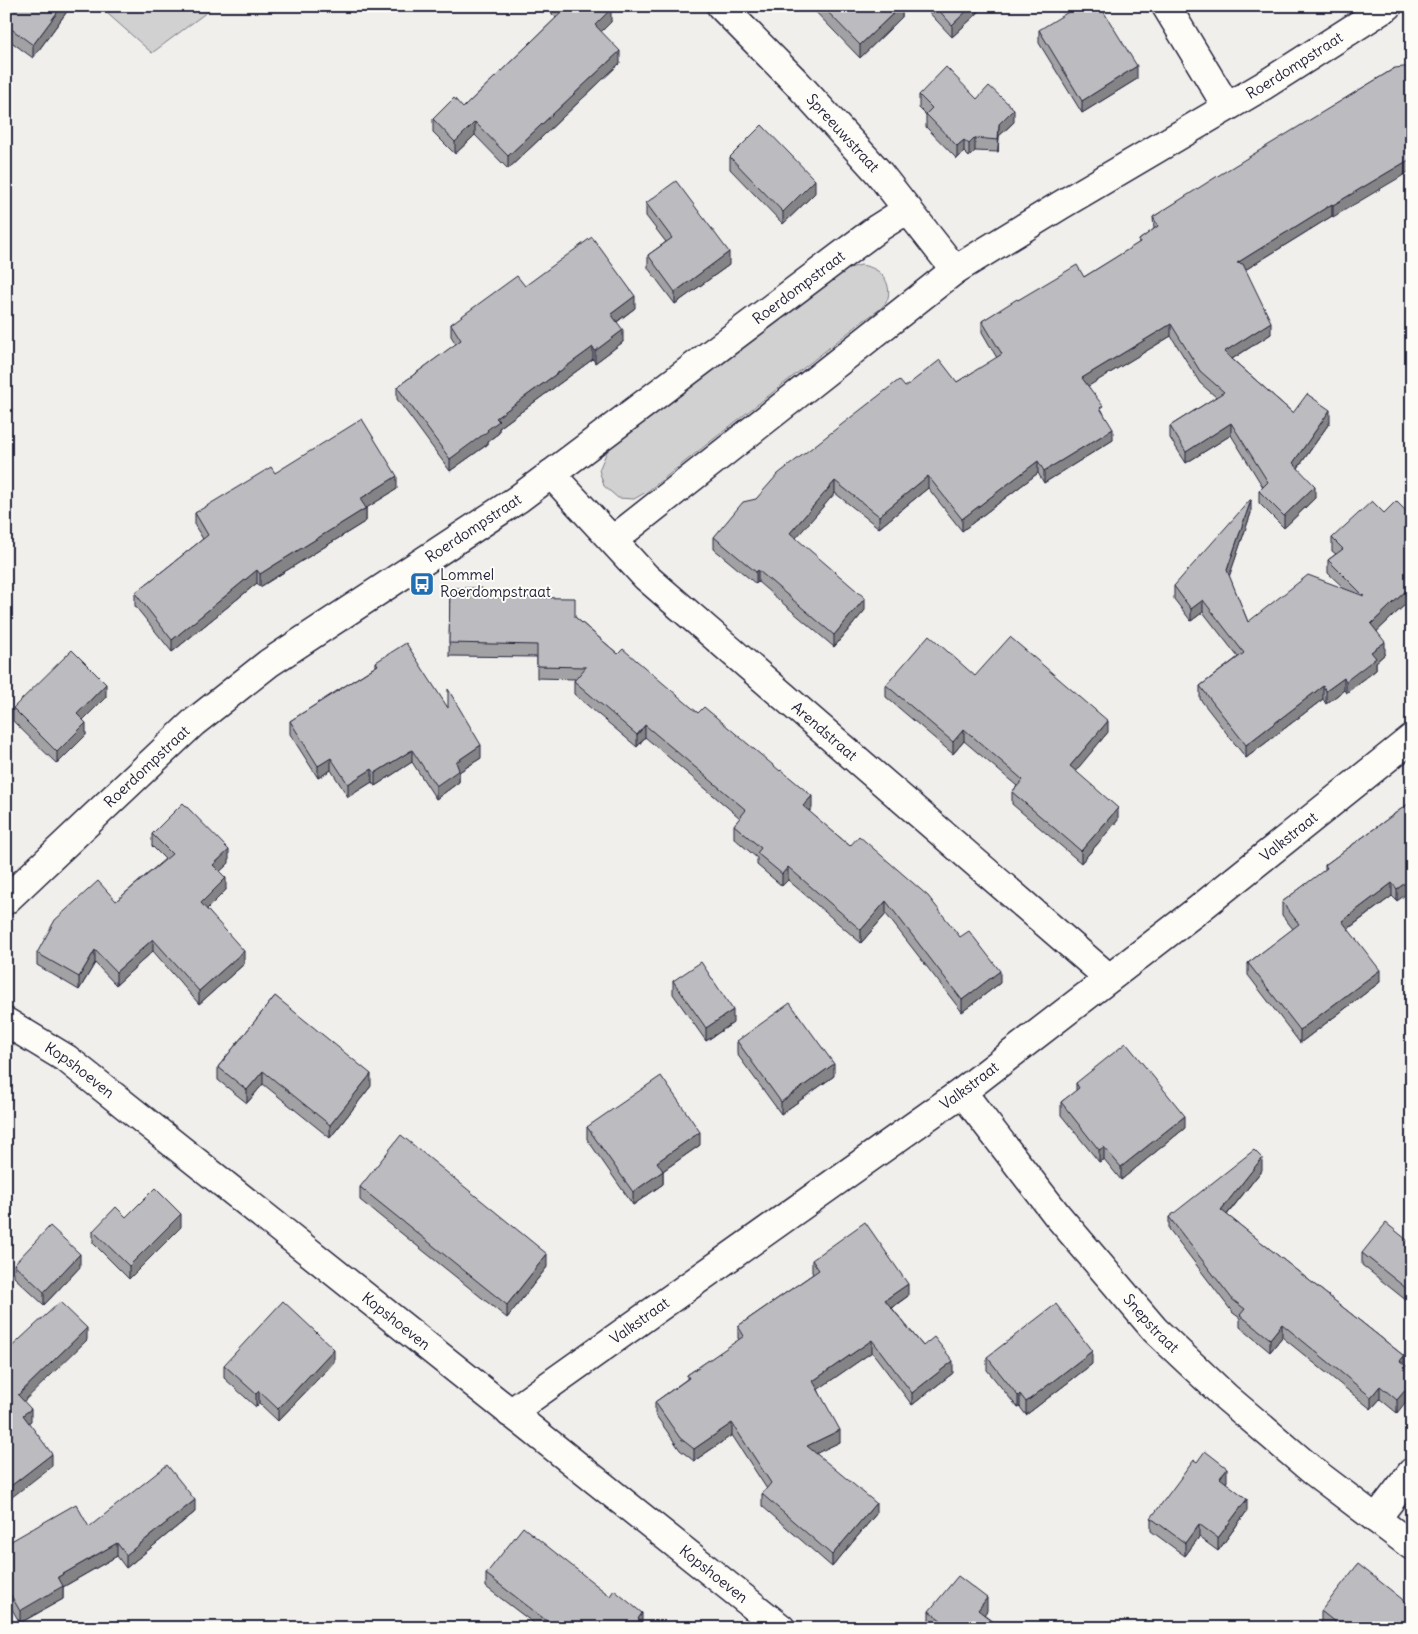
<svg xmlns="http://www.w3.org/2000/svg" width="1418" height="1634" viewBox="0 0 1418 1634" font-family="Delius,sans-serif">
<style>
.green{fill:#d2d1d1;stroke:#7a7a86}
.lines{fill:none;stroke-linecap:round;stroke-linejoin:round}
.minor-casing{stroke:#22223b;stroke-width:31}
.minor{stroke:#fdfcf7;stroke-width:28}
.wall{fill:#a2a2a5;stroke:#22223b}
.shaded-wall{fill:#848486;stroke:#22223b}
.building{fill:#bcbcc0;stroke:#22223b}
.labels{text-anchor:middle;stroke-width:4;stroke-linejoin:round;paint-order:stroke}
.street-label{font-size:15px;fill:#22223b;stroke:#fdfcf7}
.poi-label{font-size:15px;fill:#22223b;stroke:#fdfcf7;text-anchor:start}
</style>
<rect width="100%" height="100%" fill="#f0efec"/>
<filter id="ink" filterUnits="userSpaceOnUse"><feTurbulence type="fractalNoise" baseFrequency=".02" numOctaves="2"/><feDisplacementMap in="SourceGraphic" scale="10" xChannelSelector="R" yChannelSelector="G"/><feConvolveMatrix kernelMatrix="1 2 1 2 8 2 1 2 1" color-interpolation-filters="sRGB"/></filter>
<g filter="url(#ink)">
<path class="green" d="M 99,6 L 215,6 L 152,53 Z
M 861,265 C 866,266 871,267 876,270 C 887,276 893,293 885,304 C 879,311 870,316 863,321 L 648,491 L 634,499 L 618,498 L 604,486 L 599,470 L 608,449 L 846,269 Z"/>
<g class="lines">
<defs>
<g id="minor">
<path id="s1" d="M 721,6 L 796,82 L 879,173 L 955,270"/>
<path d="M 1166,6 L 1227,107"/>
<path id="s2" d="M 551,474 L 646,577 L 1109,978"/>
<path id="s3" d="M 613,540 L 955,270 L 1061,205 L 1263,86 L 1388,6"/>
<path id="s4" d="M 6,900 L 193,723 L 269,663 L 518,499 L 878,228 L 908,209"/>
<path id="s5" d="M 6,1022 L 67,1059 L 781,1628"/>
<path id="s6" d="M 962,1092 L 1057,1215 L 1155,1330 L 1226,1397 L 1313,1471 L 1412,1546"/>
<path id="s7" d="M 510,1413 L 962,1092 L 1199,909 L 1412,738"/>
<path d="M 1376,1519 L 1412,1472"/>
</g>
</defs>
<use href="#minor" class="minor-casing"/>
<use href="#minor" class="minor"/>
</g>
<path class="wall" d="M 6,6 L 71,6 L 33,58 L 6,38 Z
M 552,6 L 608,6 L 611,22 L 601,32 L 620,63 L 508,169 L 475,135 L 455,154 L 433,132 L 433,119 L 463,108 L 556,18 L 552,14 Z
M 810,6 L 902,6 L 902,17 L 860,58 Z
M 923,6 L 979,6 L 979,12 L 952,37 Z
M 1039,30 L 1137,79 L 1082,113 L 1039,43 Z
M 1395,68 L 1333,217 L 1332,216 L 1245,270 L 1271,334 L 1232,359 L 1293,413 L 1330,422 L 1298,468 L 1315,498 L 1284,528 L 1259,503 L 1259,491 L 1263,487 L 1231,435 L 1186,463 L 1170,438 L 1170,426 L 1216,397 L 1200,383 L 1171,336 L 1088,386 L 1103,412 L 1113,440 L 1044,483 L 1038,473 L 962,531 L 928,488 L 879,528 L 835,493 L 795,538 L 865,610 L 834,647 L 758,582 L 756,584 L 714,549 L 714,537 L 756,499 L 905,387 L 957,382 L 997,358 L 982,332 L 982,321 L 1018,300 L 1084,277 L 1139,243 L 1139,240 L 1154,229 L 1153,217 Z
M 919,95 L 977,99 L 1014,122 L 999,136 L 998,152 L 975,151 L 969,157 L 964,152 L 957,159 L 926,127 L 926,115 L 919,108 Z
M 730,157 L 815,193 L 783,224 L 730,169 Z
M 646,203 L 729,265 L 675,304 L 648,268 L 648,255 L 666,242 L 646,216 Z
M 525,286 L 635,308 L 617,322 L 623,342 L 595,363 L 593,359 L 499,428 L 499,433 L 488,441 L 488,444 L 450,471 L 397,399 L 397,387 L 456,344 L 451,336 L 451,324 Z
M 275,473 L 397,489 L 366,508 L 366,521 L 260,587 L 257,583 L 172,652 L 135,606 L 135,593 L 203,539 L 195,526 L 195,513 Z
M 1251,513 L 1229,576 L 1248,622 L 1344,588 L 1328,573 L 1328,560 L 1336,554 L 1332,551 L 1332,538 L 1412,598 L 1377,631 L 1385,654 L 1376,662 L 1376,670 L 1346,693 L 1344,690 L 1326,704 L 1323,699 L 1246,758 L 1200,699 L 1200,686 L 1238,657 L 1203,612 L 1191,621 L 1174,599 L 1174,586 Z
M 450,588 L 482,597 L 575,617 L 618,654 L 698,713 L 812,808 L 809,812 L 960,937 L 1000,983 L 962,1012 L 886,914 L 861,943 L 788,880 L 782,886 L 757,865 L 757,858 L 734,838 L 734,825 L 740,818 L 645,737 L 637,747 L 574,694 L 574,681 L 575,679 L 537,678 L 537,657 L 449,656 Z
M 376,662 L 481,758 L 459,772 L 459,782 L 436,799 L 412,762 L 375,786 L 372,782 L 348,797 L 331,770 L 318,778 L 290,734 L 290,721 L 376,666 Z
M 975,676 L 1108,732 L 1075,771 L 1118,820 L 1081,863 L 1012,804 L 1012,792 L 1017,786 L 964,741 L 953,754 L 886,697 L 886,685 Z
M 106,697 L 83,720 L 86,735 L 57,764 L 13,721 L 13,708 Z
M 1412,801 L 1397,901 L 1392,896 L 1348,929 L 1380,982 L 1300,1043 L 1248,975 L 1248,963 L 1293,929 L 1282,915 L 1282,902 L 1325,870 L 1325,865 Z
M 152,834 L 229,863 L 220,871 L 226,890 L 207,909 L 244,964 L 199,1004 L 153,951 L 116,985 L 95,963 L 79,990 L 37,965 L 37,953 L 116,901 L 165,859 L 152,846 Z
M 673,981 L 733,1023 L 706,1041 L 673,994 Z
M 275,996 L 371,1086 L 330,1138 L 263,1084 L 247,1103 L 218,1080 L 218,1067 Z
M 737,1041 L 834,1076 L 781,1114 L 737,1054 Z
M 1076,1083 L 1185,1128 L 1121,1180 L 1104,1159 L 1099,1162 L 1061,1115 L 1061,1102 L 1076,1091 Z
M 587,1127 L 700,1145 L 663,1171 L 663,1184 L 633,1205 L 587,1139 Z
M 1262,1170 L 1227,1215 L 1404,1356 L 1397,1413 L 1380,1399 L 1371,1409 L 1282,1337 L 1270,1352 L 1240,1327 L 1240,1318 L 1233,1313 L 1169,1229 L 1169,1217 Z
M 360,1187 L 547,1267 L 507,1318 L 360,1200 Z
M 126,1217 L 181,1227 L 129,1279 L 93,1243 L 93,1231 Z
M 1412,1244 L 1407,1301 L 1362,1265 L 1362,1253 Z
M 812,1260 L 908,1296 L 892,1308 L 923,1346 L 953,1373 L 912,1405 L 872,1352 L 818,1389 L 840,1442 L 816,1453 L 876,1514 L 832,1567 L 762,1506 L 762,1494 L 767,1489 L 732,1435 L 694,1461 L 680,1450 L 655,1414 L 655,1402 L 687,1379 L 687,1375 L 739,1340 L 738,1338 L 738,1326 L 813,1274 L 812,1272 Z
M 14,1264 L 80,1267 L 44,1305 L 14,1277 Z
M 987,1357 L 1092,1364 L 1026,1415 L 1020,1407 L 1018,1408 L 987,1370 Z
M 334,1362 L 278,1421 L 259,1403 L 256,1407 L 224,1378 L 224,1365 Z
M 1227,1481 L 1226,1483 L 1247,1511 L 1218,1551 L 1199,1537 L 1185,1556 L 1151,1531 L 1151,1518 Z
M 195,1512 L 126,1568 L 117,1556 L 63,1587 L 63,1599 L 20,1623 L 6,1599 L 6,1544 L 89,1527 Z
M 486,1574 L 642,1623 L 649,1628 L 540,1628 L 486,1587 Z
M 929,1611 L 987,1611 L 984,1614 L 1001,1628 L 935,1628 L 929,1623 Z
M 1321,1611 L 1412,1628 L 1326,1628 L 1321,1624 Z"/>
<path class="shaded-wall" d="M 62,6 L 71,6 L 33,58 L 33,45 Z
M 901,6 L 902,6 L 902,17 L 860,58 L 860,45 Z
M 972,6 L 979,6 L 979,12 L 952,37 L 952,25 Z
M 611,9 L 611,22 L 595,38 L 595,25 Z
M 620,51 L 620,63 L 508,169 L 508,156 Z
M 1137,66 L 1137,79 L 1082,113 L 1082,101 Z
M 1014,109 L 1014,122 L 999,136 L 998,152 L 999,124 Z
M 475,122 L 475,135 L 455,154 L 455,142 Z
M 975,138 L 975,151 L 969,157 L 969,144 Z
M 964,140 L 964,152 L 957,159 L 957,146 Z
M 1412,158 L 1412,170 L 1333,217 L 1333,205 Z
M 815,180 L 815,193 L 783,224 L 783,212 Z
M 1332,204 L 1332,216 L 1237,275 L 1237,263 Z
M 729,252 L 729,265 L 675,304 L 675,292 Z
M 635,296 L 635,308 L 611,326 L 611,314 Z
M 1271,322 L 1271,334 L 1224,364 L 1224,352 Z
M 1171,324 L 1171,336 L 1082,390 L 1082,378 Z
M 623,330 L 623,342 L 595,363 L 595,351 Z
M 593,347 L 593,359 L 499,428 L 499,433 L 488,441 L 488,444 L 450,471 L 450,459 L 487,430 L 496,418 Z
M 1330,410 L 1330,422 L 1293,475 L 1293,463 Z
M 1231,423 L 1231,435 L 1186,463 L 1186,452 Z
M 1113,429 L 1113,440 L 1044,483 L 1044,471 Z
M 1038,461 L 1038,473 L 962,531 L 962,519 Z
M 397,476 L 397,489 L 360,512 L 360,499 Z
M 928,476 L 928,488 L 879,528 L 879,516 Z
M 835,481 L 835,493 L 790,545 L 790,533 Z
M 1315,486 L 1315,498 L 1284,528 L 1284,516 Z
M 1251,500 L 1251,513 L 1227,583 L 1227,570 Z
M 366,508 L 366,521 L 260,587 L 260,574 Z
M 257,570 L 257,583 L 172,652 L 172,640 Z
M 758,570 L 758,582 L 756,584 L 756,572 Z
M 1412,585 L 1412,598 L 1371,637 L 1371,624 Z
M 865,598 L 865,610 L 834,647 L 834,635 Z
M 1203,600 L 1203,612 L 1191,621 L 1191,609 Z
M 1385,642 L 1385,654 L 1376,662 L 1376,670 L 1346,693 L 1346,681 L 1371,652 Z
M 1344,678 L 1344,690 L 1326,704 L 1326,691 Z
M 106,684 L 106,697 L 77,726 L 77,714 Z
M 1323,686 L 1323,699 L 1246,758 L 1246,745 Z
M 1108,721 L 1108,732 L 1070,778 L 1070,766 Z
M 86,723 L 86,735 L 57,764 L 57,752 Z
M 645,725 L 645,737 L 637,747 L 637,735 Z
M 964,729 L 964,741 L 953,754 L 953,742 Z
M 481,745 L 481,758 L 459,772 L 459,782 L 436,799 L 436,786 L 456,762 Z
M 412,750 L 412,762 L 375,786 L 375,773 Z
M 331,758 L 331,770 L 318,778 L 318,766 Z
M 372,769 L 372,782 L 348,797 L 348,784 Z
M 812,796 L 812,808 L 803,819 L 803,806 Z
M 1118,808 L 1118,820 L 1081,863 L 1081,851 Z
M 229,850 L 229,863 L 213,878 L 213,865 Z
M 788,867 L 788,880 L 782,886 L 782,874 Z
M 226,878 L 226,890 L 201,915 L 201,903 Z
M 1412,878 L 1412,890 L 1397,901 L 1397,889 Z
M 1392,883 L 1392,896 L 1342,933 L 1342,921 Z
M 886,901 L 886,914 L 861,943 L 861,930 Z
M 153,939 L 153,951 L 116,985 L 116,972 Z
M 95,950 L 95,963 L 79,990 L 79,977 Z
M 244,951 L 244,964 L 199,1004 L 199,991 Z
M 1380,970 L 1380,982 L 1300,1043 L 1300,1030 Z
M 1000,971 L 1000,983 L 962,1012 L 962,1000 Z
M 733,1010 L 733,1023 L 706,1041 L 706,1028 Z
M 834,1064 L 834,1076 L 781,1114 L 781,1102 Z
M 263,1071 L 263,1084 L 247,1103 L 247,1090 Z
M 371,1074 L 371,1086 L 330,1138 L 330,1125 Z
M 1185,1116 L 1185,1128 L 1121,1180 L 1121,1167 Z
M 700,1132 L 700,1145 L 657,1175 L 657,1162 Z
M 1104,1147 L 1104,1159 L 1099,1162 L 1099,1150 Z
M 1262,1158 L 1262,1170 L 1221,1222 L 1221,1210 Z
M 663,1171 L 663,1184 L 633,1205 L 633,1192 Z
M 181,1214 L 181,1227 L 129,1279 L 129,1266 Z
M 80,1254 L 80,1267 L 44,1305 L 44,1292 Z
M 547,1254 L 547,1267 L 507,1318 L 507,1305 Z
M 1412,1283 L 1412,1295 L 1407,1301 L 1407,1289 Z
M 908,1284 L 908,1296 L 885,1312 L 885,1300 Z
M 1282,1324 L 1282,1337 L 1270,1352 L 1270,1339 Z
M 87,1328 L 87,1340 L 18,1407 L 18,1395 Z
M 872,1340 L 872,1352 L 813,1393 L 813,1381 Z
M 334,1349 L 334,1362 L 278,1421 L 278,1409 Z
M 1092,1351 L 1092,1364 L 1026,1415 L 1026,1402 Z
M 1404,1356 L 1404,1369 L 1400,1361 Z
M 953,1361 L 953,1373 L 912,1405 L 912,1393 Z
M 1412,1382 L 1412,1394 L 1397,1413 L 1397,1400 Z
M 1380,1386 L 1380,1399 L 1371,1409 L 1371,1397 Z
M 259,1391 L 259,1403 L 256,1407 L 256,1394 Z
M 1020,1394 L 1020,1407 L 1018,1408 L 1018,1396 Z
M 31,1409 L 31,1421 L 23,1427 L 23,1415 Z
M 732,1423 L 732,1435 L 694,1461 L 694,1449 Z
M 840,1430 L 840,1442 L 807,1458 L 807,1446 Z
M 52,1454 L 52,1466 L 7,1501 L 7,1489 Z
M 1227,1468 L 1227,1481 L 1220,1491 L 1220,1478 Z
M 1247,1499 L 1247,1511 L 1218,1551 L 1218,1538 Z
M 195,1500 L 195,1512 L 126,1568 L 126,1555 Z
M 876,1503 L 876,1514 L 832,1567 L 832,1555 Z
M 1199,1524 L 1199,1537 L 1185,1556 L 1185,1543 Z
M 117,1543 L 117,1556 L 63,1587 L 63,1599 L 20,1623 L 20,1611 L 58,1577 Z
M 987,1598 L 987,1611 L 978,1622 L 978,1610 Z
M 642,1613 L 642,1625 L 638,1619 Z"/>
<path class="building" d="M 6,6 L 62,6 L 33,45 L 6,25 Z
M 557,6 L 608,6 L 611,9 L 595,25 L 620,51 L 508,156 L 475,122 L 455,142 L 433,119 L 454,98 L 463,108 L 562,12 Z
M 822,6 L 901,6 L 860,45 Z
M 935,6 L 972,6 L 952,25 Z
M 1078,6 L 1100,6 L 1137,66 L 1082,101 L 1039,30 Z
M 1412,66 L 1412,158 L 1333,205 L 1332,204 L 1237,263 L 1243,264 L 1271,322 L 1224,352 L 1293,413 L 1307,394 L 1330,410 L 1293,463 L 1315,486 L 1284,516 L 1259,491 L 1268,482 L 1231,423 L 1186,452 L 1170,426 L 1224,392 L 1200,371 L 1171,324 L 1082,378 L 1103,406 L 1100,408 L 1113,429 L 1044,471 L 1038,461 L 962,519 L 928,476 L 879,516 L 835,481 L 790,533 L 865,598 L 834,635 L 758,570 L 756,572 L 714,537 L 743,502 L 756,499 L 778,474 L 899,380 L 905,387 L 940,360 L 957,382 L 1002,354 L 982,321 L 1017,299 L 1018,300 L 1077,265 L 1084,277 L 1140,242 L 1139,240 L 1158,226 L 1153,217 L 1216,177 L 1395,68 Z
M 946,67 L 977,99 L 989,86 L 1014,109 L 999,124 L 998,140 L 975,138 L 969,144 L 964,140 L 957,146 L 926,114 L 932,108 L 919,95 Z
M 762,125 L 815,180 L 783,212 L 730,157 Z
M 676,181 L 729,252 L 675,292 L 648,255 L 672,238 L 646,203 Z
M 592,237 L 635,296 L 611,314 L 623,330 L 595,351 L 593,347 L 496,418 L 499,421 L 487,430 L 488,431 L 450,459 L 397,387 L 461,340 L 451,324 L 517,276 L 525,286 Z
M 362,419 L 397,476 L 360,499 L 366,508 L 260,574 L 257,570 L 172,640 L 135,593 L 208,535 L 195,513 L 271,467 L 275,473 Z
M 1250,500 L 1251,500 L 1227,570 L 1248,622 L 1308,575 L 1364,596 L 1328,560 L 1343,549 L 1332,538 L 1372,501 L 1384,513 L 1396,501 L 1412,517 L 1412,585 L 1371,624 L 1385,642 L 1371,652 L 1376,658 L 1346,681 L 1344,678 L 1326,691 L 1323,686 L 1246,745 L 1200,686 L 1244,653 L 1203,600 L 1191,609 L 1174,586 Z
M 450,588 L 482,588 L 481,597 L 575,598 L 575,617 L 618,654 L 623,649 L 698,713 L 704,707 L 780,771 L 781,770 L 812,796 L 803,806 L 850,846 L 859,836 L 928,896 L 960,937 L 969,931 L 1000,971 L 962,1000 L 886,901 L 861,930 L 788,867 L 782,874 L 757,853 L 761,848 L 734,825 L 746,810 L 645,725 L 637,735 L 574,681 L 586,667 L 537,666 L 537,645 L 449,643 Z
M 929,635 L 975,676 L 1010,637 L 1108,721 L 1070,766 L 1118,808 L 1081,851 L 1012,792 L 1023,780 L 964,729 L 953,742 L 886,685 Z
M 406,643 L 448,708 L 448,689 L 481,745 L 456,762 L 459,770 L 436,786 L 412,750 L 375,773 L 372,769 L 348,784 L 331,758 L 318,766 L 290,721 L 378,665 L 376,662 Z
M 72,650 L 106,684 L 77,714 L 86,723 L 57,752 L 13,708 Z
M 1412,801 L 1412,878 L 1397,889 L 1392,883 L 1342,921 L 1380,970 L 1300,1030 L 1248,963 L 1299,924 L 1282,902 L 1327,868 L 1325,865 Z
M 183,803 L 229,850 L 213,865 L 226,878 L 201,903 L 244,951 L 199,991 L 153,939 L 116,972 L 95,950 L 79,977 L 37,953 L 55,920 L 98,881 L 116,901 L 172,854 L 152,834 Z
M 701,962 L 733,1010 L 706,1028 L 673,981 Z
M 275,996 L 371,1074 L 330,1125 L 263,1071 L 247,1090 L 218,1067 Z
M 790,1003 L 834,1064 L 781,1102 L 737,1041 Z
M 1126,1043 L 1185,1116 L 1121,1167 L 1104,1147 L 1099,1150 L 1061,1102 L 1079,1088 L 1076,1083 Z
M 661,1076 L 700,1132 L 657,1162 L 663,1171 L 633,1192 L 587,1127 Z
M 401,1135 L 547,1254 L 507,1305 L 360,1187 Z
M 1254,1150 L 1262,1158 L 1221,1210 L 1404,1356 L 1400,1361 L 1412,1370 L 1412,1382 L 1397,1400 L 1380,1386 L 1371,1397 L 1282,1324 L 1270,1339 L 1240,1315 L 1245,1309 L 1233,1300 L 1169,1217 Z
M 155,1188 L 181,1214 L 129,1266 L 93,1231 L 116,1207 L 126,1217 Z
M 865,1222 L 908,1284 L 885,1300 L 923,1346 L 934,1337 L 953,1361 L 912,1393 L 872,1340 L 813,1381 L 840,1430 L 807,1446 L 876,1503 L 832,1555 L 762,1494 L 771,1483 L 732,1423 L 694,1449 L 680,1438 L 655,1402 L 689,1378 L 687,1375 L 744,1336 L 738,1326 L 819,1270 L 812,1260 Z
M 1386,1223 L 1412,1244 L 1412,1283 L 1407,1289 L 1362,1253 Z
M 50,1226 L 80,1254 L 44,1292 L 14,1264 Z
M 283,1301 L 334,1349 L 278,1409 L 259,1391 L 256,1394 L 224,1365 Z
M 60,1302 L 87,1328 L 18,1395 L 31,1409 L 23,1415 L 52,1454 L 7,1489 L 6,1352 Z
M 1056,1304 L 1092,1351 L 1026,1402 L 1020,1394 L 1018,1396 L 987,1357 Z
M 1205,1451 L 1227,1468 L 1220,1478 L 1247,1499 L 1218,1538 L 1199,1524 L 1185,1543 L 1151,1518 L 1194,1460 L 1197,1462 Z
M 167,1465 L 195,1500 L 126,1555 L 117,1543 L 58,1577 L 63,1586 L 20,1611 L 6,1587 L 6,1544 L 76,1504 L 89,1527 Z
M 523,1527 L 610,1596 L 614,1590 L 642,1613 L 638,1619 L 649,1628 L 556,1628 L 486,1574 Z
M 1358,1564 L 1412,1607 L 1412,1628 L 1332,1628 L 1336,1623 L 1321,1611 Z
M 958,1576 L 987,1598 L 978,1610 L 1001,1628 L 937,1628 L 942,1621 L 929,1611 Z"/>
</g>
<defs>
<symbol id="bus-square" viewBox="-11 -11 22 22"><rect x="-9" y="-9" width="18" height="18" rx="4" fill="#1f6fb2" stroke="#fdfcf7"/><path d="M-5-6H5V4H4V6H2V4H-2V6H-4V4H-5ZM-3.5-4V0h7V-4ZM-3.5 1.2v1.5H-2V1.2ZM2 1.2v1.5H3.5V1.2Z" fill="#fff"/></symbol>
</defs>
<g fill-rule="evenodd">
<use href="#bus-square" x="408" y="570" width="28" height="28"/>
</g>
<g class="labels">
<g class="street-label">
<text dy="5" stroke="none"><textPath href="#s3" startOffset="832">Roerdompstraat</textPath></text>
<text dy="5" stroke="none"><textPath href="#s1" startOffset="176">Spreeuwstraat</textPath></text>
<text dy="5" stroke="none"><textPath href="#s4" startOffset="1004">Roerdompstraat</textPath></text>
<text dy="5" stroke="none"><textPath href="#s4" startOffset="599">Roerdompstraat</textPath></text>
<text dy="5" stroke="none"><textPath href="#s2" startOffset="376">Arendstraat</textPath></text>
<text dy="5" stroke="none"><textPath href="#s4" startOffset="194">Roerdompstraat</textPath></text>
<text dy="5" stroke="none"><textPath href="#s7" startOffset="969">Valkstraat</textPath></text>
<text dy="5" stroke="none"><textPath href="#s5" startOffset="88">Kopshoeven</textPath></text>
<text dy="5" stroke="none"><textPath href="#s7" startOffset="564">Valkstraat</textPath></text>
<text dy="5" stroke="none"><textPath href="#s5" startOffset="492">Kopshoeven</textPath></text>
<text dy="5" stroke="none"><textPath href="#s7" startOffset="159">Valkstraat</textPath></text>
<text dy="5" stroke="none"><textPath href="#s6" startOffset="299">Snepstraat</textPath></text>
<text dy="5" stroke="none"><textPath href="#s5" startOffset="898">Kopshoeven</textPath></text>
</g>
<g class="poi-label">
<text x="440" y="580">Lommel<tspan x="440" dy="17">Roerdompstraat</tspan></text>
</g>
</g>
<rect width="1418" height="1634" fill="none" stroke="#fdfcf7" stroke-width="25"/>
<rect x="12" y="12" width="1393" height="1609" fill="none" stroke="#22223b" stroke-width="2" filter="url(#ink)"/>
</svg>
